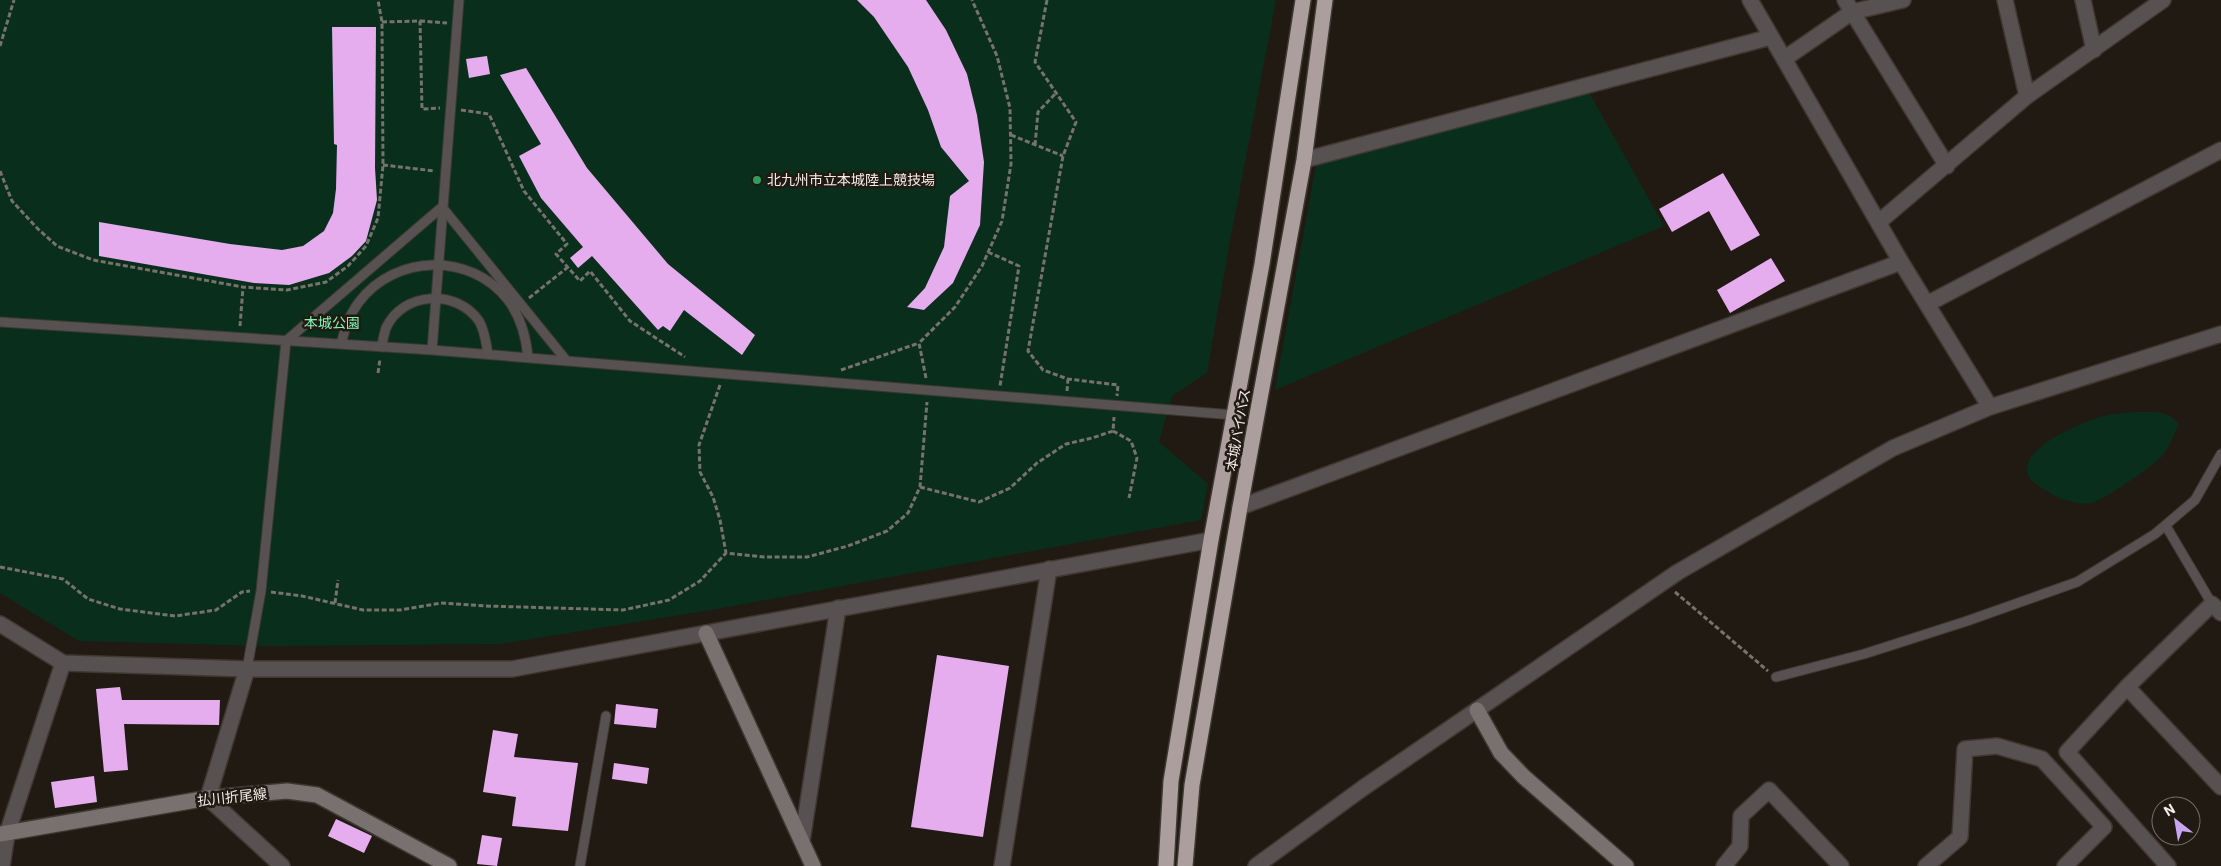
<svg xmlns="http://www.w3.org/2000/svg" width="2221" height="866" viewBox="0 0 2221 866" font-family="Roboto,'Noto Sans JP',sans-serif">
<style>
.green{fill:#092f1c}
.building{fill:#e5acee}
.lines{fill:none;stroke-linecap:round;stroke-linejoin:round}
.lane-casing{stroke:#3d3830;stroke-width:11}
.street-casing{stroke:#3d3830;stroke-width:18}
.secondary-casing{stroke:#3d3830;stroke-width:18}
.highway-casing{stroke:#3d3830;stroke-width:18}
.path{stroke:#77726a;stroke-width:3;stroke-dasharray:5 2.5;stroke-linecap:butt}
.lane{stroke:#575151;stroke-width:9}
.street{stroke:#575151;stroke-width:15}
.secondary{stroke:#797070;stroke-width:15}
.highway{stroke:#ac9e9d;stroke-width:15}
.leisure-dot{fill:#2e9e5b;stroke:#201a12;stroke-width:2}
.labels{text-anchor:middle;stroke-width:5;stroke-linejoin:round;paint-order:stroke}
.poi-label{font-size:14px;fill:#f1ede7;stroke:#201a12;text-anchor:start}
.park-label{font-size:14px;fill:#82f4b3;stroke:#201a12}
.street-label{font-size:14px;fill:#f1ede7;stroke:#201a12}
</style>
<rect width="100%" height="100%" fill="#201a12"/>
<path class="green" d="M 0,0 L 1276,0 L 1229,246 L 1207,373 L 1172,396 L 1159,442 L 1208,484 L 1201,520 L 711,610 L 500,644 L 268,646 L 79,641 L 0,593 Z
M 1582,80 L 1664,226 L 1275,390 L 1317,160 Z
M 2138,412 C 2155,412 2168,410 2179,424 C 2174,434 2170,446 2163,455 C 2154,465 2103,501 2091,503 C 2076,505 2059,499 2047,491 C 2039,486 2028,481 2027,470 C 2025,445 2085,421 2104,416 C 2115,413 2127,413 2138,412 Z"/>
<path class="building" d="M 857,0 L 926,0 L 946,30 L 967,74 L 977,115 L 984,162 L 980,225 L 953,283 L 924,310 L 907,307 L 925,288 L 944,247 L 950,196 L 969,181 L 941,147 L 928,110 L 908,67 L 874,17 Z
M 332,27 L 376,27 L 375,168 L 377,200 L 366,241 L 352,256 L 329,273 L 289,285 L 254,283 L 99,256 L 99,222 L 230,244 L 282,250 L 303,246 L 324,231 L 333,213 L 336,189 L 337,145 L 334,144 Z
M 487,56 L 490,74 L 469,78 L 466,59 Z
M 526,68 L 587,168 L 668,264 L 755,335 L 742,355 L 684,310 L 670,331 L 663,326 L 658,330 L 592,256 L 578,268 L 570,258 L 583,247 L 541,198 L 519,156 L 541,144 L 500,75 Z
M 1723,173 L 1760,235 L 1731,251 L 1709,211 L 1672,232 L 1659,209 Z
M 1771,258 L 1785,281 L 1730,313 L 1717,290 Z
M 937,655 L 1009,666 L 983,837 L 911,827 Z
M 120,687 L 122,700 L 220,700 L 219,725 L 124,724 L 128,770 L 104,772 L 96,689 Z
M 616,704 L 658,709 L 656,728 L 614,724 Z
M 493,730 L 518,734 L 514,757 L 578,763 L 568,831 L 512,826 L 516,797 L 483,792 Z
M 614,763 L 649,768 L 647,784 L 612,779 Z
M 94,776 L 97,802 L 55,808 L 51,782 Z
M 336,819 L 372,836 L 364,853 L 328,836 Z
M 482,835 L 502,838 L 497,866 L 477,864 Z"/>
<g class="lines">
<defs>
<path id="lane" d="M 0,322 L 432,350 L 1234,415
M 341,344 C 345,329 349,315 359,302 C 395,254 471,252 508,300 C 521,317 526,337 528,357
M 381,347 C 383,341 384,334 386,328 C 403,291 457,289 479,321 C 485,331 486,343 488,354
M 432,350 L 459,0
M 2166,526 L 2212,604
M 247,669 L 261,591 L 286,341 L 442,207 L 566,360
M 1776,677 L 1864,654 L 1967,621 L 2077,582 L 2155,534 L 2195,500 L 2221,454
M 580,866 L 606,716"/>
<path id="street" d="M 1750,0 L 1901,262 L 1990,407
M 1845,0 L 1947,166
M 2005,0 L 2027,96
M 2083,0 L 2094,50
M 1784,59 L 1852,12 L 1903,0
M 1304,160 L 1771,37
M 1879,222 L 2027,96 L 2163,0
M 1927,304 L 2221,150
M 1240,507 L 1901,262
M 0,624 L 63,663 L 247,669 L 512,669 L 1211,540
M 247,669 L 208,798 L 282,866
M 2127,687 L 2221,787
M 802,841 L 838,608
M 2,866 L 7,834 L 63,663
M 1002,866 L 1049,569
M 1256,866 L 1363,788 L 1678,572 L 1893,448 L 1990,407 L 2221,334
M 1724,866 L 1740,846 L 1741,816 L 1769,790 L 1841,866
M 1926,866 L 1960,837 L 1965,749 L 1997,746 L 2042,759 L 2104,827 L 2065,866
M 2168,866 L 2067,752 L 2127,687 L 2212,604 L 2221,613"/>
<path id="secondary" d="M 706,633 L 813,866
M 1477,710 L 1501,753 L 1524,777 L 1626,866
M 0,834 L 208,798 L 287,791 L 317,795 L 449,866"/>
<path id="highway" d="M 1166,866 L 1171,781 L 1211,540 L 1262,264 L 1303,0
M 1185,866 L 1192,785 L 1240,507 L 1304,160 L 1325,0"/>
</defs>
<use href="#lane" class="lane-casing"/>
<use href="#street" class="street-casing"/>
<use href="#secondary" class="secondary-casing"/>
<use href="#highway" class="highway-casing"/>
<path class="path" d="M 1047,0 L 1035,62 L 1076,122 L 1063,156 L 1028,351 L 1043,370 L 1068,379 L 1118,385 L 1117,396
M 420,21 L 447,23
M 382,22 L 420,21 L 422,109 L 440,108
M 0,46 L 14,0
M 461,110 L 489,114 L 524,191 L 567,244 L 556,254 L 580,281 L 590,271 L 630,321 L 685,357
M 1011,135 L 1063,156
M 1035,145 L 1038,112 L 1056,93
M 383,165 L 435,171
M 0,171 L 12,201 L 37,228 L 57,246 L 93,260 L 243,287 L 287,290 L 326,282 L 348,266 L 366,246 L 378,218 L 383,165 L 382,22 L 378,0
M 988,252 L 1019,266 L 1000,386
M 529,298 L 568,267
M 240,326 L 243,287
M 841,370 L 919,343
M 378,373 L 380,359
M 926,378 L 919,343 L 955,307 L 982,266 L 1002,221 L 1011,164 L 1010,108 L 997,56 L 972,0
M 720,385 L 699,445 L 700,472 L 713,497 L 720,520 L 726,553
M 1067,391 L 1068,379
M 1113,431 L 1131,441 L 1137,458 L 1129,498
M 920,487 L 979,502 L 1010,488 L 1037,463 L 1066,444 L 1092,438 L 1113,431 L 1114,417
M 0,567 L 63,579 L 88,599 L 120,609 L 175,616 L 216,610 L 242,592 L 250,591
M 271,592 L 302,596 L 363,610 L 400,610 L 441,603 L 486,606 L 623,610 L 669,600 L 700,581 L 726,553 L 764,557 L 807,557 L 848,546 L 887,531 L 908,513 L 920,487 L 927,402
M 1675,592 L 1768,671
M 335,603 L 338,580"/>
<use href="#lane" class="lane"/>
<use href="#street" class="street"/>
<use href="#secondary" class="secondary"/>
<use href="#highway" class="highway"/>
</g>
<circle class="leisure-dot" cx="757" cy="180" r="5"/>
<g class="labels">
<g class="poi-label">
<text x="767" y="185">北九州市立本城陸上競技場</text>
</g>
<g class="park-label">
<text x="332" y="328">本城公園</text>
</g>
<g class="street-label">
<text transform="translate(1238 430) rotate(-80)" y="5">本城バイパス</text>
<text transform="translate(232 797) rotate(-6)" y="5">払川折尾線</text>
</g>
</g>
<g transform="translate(2176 821) rotate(329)"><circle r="24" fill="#201a12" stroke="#746e67"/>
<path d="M0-4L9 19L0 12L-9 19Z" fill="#c8a6ef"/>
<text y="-8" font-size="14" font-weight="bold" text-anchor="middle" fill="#f1ede7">N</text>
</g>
</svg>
